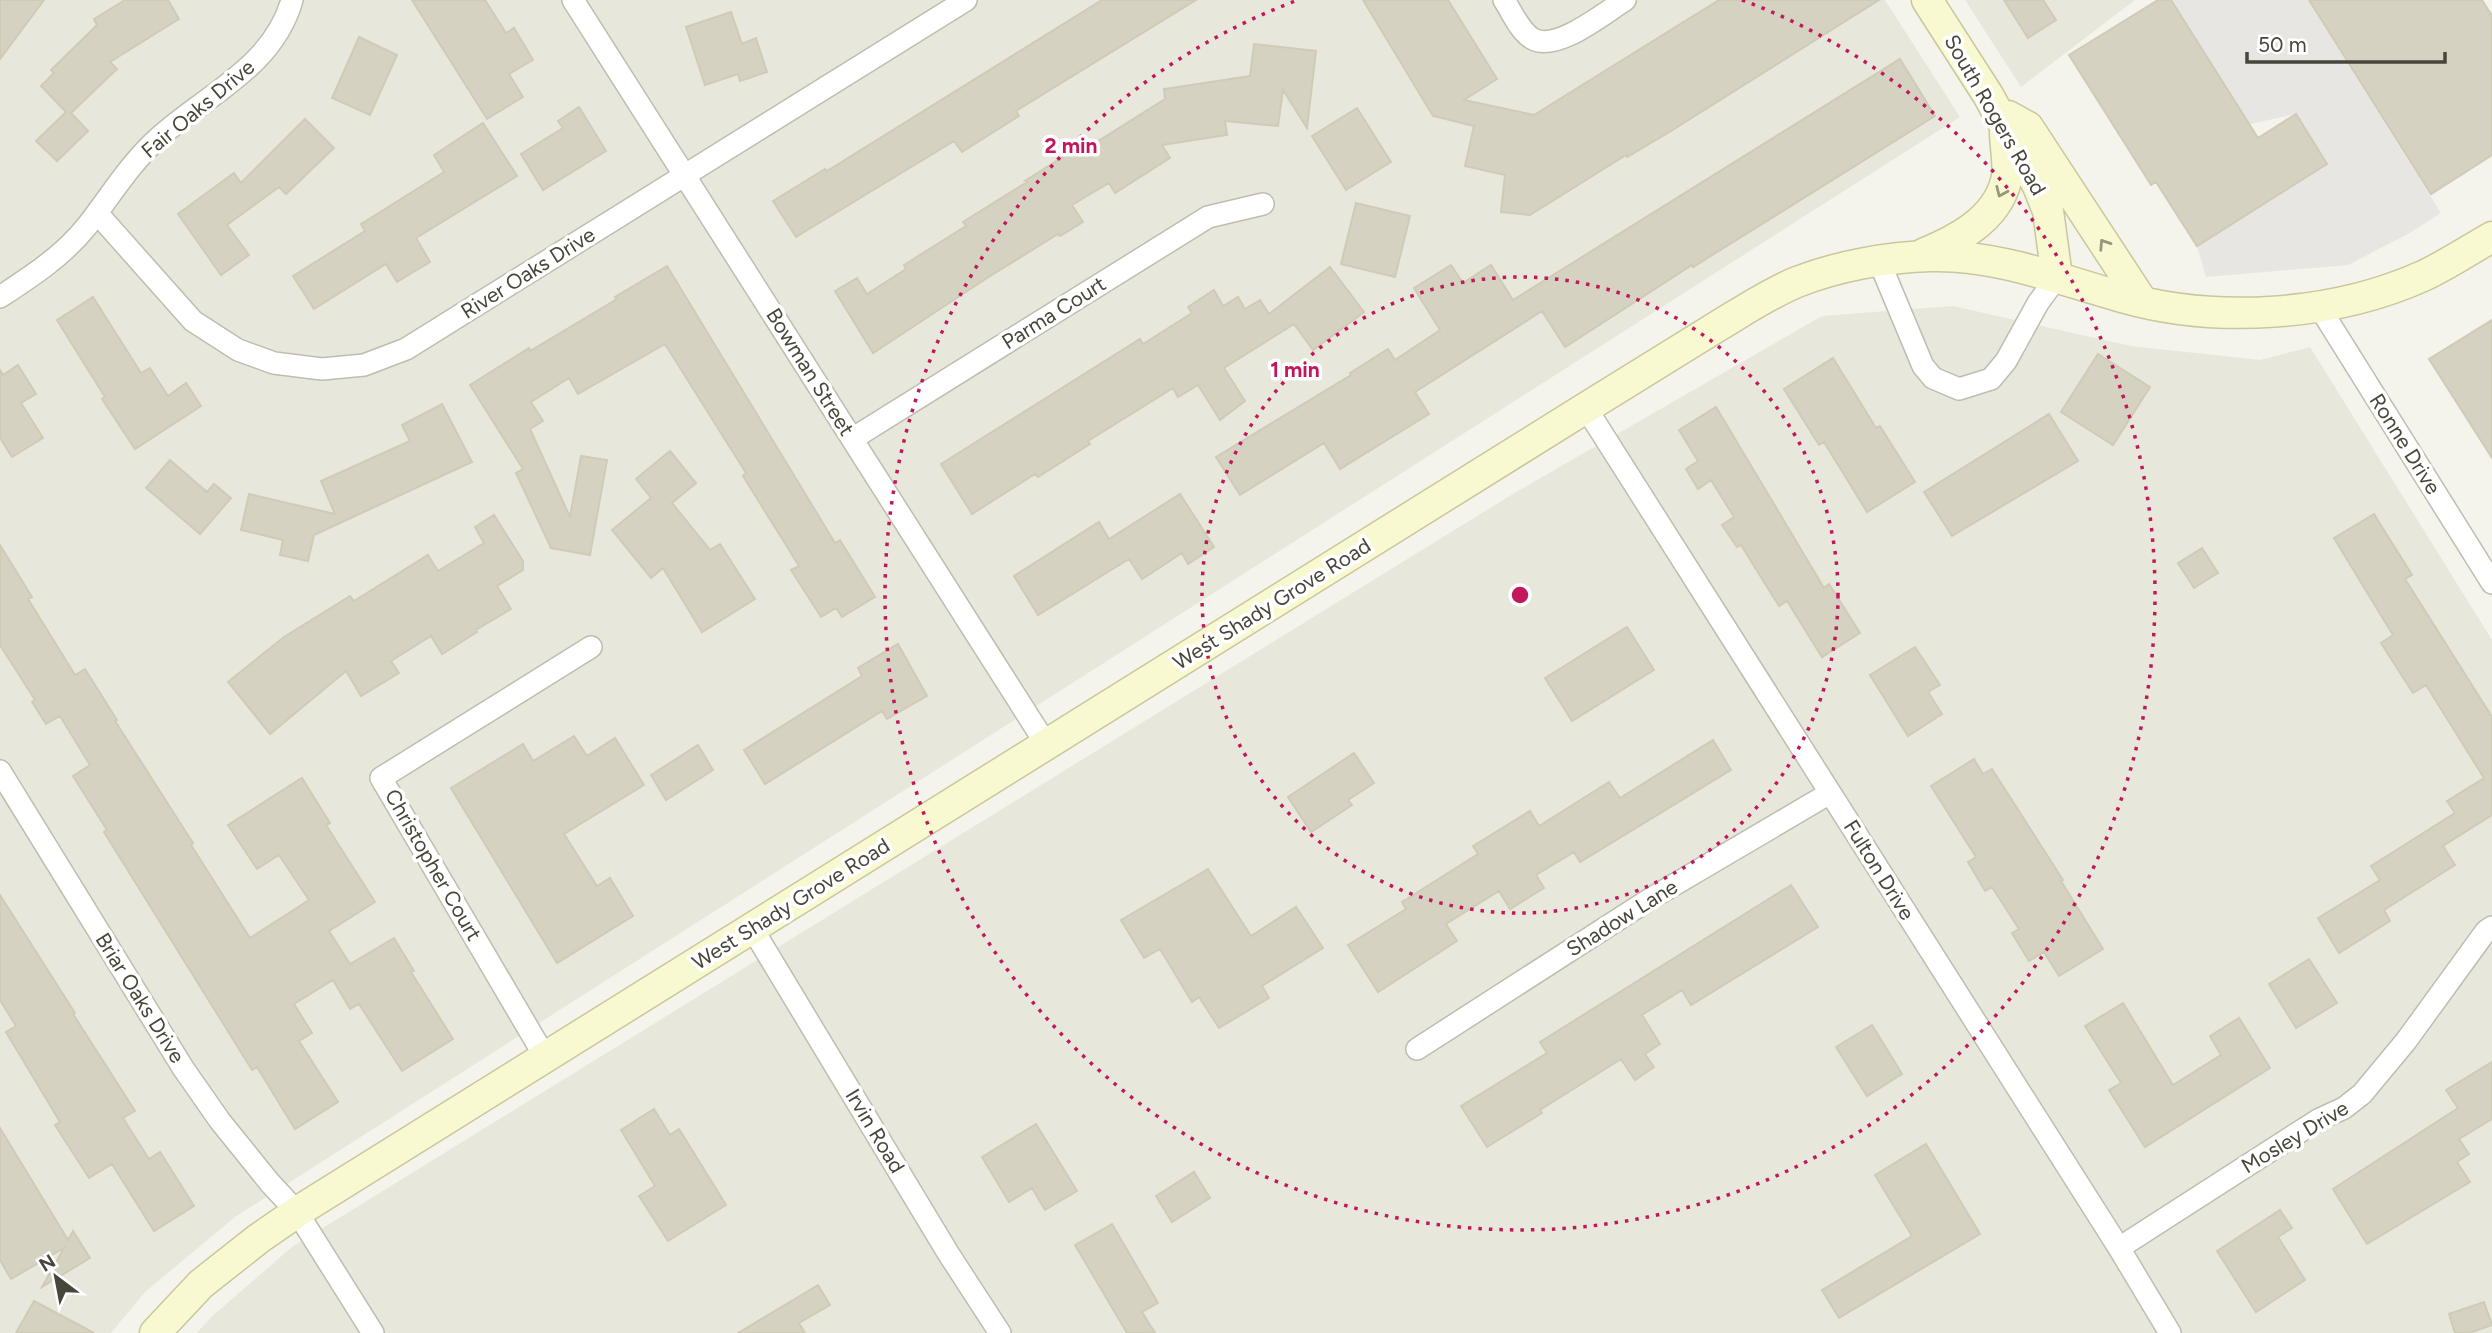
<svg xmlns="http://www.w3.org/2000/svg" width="2492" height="1333" viewBox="0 0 2492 1333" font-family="Figtree,sans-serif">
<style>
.residential{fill:#e8e7db}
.parking{fill:#e7e6e3}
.building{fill:#d5d2c2;stroke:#cfcbb6;stroke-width:2}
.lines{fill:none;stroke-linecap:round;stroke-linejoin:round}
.street-casing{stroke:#bfbdaf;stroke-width:24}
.secondary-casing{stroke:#c9c79c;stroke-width:33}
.street{stroke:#fff;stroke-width:21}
.secondary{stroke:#f9f9d1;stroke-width:30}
.oneway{stroke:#98977e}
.ring{fill:none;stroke:#c2185b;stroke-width:3.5;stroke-dasharray:3.5 7}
.labels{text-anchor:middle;stroke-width:7;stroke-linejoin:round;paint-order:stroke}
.street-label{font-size:21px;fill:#48463a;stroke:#fff}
.centre{fill:#c2185b;stroke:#fff;stroke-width:3.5}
.ring-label{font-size:21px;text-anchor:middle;font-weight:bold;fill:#c2185b;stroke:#fff;stroke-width:7;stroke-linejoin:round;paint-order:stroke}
</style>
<rect width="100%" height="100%" fill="#f4f4ec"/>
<path class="residential" d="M 0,0 L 1885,0 L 1960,117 L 235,1217 L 145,1292 L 111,1333 L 0,1333 Z
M 1965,0 L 2135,0 L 2021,87 Z
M 1953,306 L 2131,346 L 2260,360 L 2310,347 L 2492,640 L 2492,1333 L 197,1333 L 210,1318 L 292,1247 L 1516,492 L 1822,316 Z"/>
<path class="parking" d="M 2164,0 L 2308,0 L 2441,213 L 2408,234 L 2348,265 L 2206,277 L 2197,246 L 2327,164 L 2296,114 L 2250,124 Z"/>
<path class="building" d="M 0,0 L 44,0 L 0,59 Z
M 125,0 L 168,0 L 179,19 L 110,62 L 117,69 L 71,113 L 88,131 L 57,161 L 36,141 L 66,112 L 41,86 L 54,73 L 51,70 L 97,25 L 94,19 Z
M 412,0 L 485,0 L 506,33 L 514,28 L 533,60 L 509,74 L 523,97 L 487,119 Z
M 1102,0 L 1196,0 L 1016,111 L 1019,116 L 962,152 L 954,141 L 796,237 L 773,201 L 825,169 L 827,171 Z
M 1363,0 L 1448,0 L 1497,79 L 1464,100 L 1534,115 L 1719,0 L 1879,0 L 1671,131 L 1627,157 L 1626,155 L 1530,215 L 1501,212 L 1505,175 L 1465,166 L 1474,126 L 1433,116 Z
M 2004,0 L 2043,0 L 2056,20 L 2028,38 Z
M 2158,0 L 2171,0 L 2258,138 L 2296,114 L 2327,164 L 2197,246 L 2156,182 L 2151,185 L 2069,55 Z
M 2309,0 L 2482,0 L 2492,16 L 2492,155 L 2431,194 Z
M 731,12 L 742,44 L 756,38 L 767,72 L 740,81 L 738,74 L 705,85 L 686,27 Z
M 359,37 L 397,55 L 370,115 L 332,98 Z
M 1254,44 L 1316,51 L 1307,128 L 1283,90 L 1278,126 L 1225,121 L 1227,135 L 1162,145 L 1170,158 L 1115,193 L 1109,183 L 1072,205 L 1083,222 L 1060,236 L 1058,234 L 987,278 L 873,353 L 835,291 L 857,278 L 867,294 L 906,269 L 904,265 L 966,226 L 963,222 L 1027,182 L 1025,181 L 1077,148 L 1079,153 L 1165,99 L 1164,89 L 1250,76 Z
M 1900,59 L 1935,116 L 1693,267 L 1692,265 L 1565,347 L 1542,311 L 1415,392 L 1429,414 L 1340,469 L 1324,443 L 1240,495 L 1216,457 L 1351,375 L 1350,373 L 1388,349 L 1395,360 L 1440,330 L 1414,288 L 1451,265 L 1463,283 L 1491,265 L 1513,300 Z
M 579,107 L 606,151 L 543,190 L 521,154 L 563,128 L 558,121 Z
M 1357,108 L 1391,162 L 1346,190 L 1312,136 Z
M 305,119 L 334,148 L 286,194 L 279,187 L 227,225 L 249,255 L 221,275 L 178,214 L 234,173 L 241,183 Z
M 483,123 L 517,176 L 416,238 L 430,262 L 397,282 L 386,264 L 314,309 L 293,276 L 365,231 L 361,224 L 444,172 L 434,155 Z
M 1356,203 L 1410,216 L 1395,277 L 1341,264 Z
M 667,266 L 835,543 L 840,540 L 875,597 L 842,617 L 836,608 L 821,617 L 791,570 L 799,566 L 743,476 L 746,473 L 665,344 L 578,394 L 569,378 L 531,402 L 543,421 L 530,429 L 570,517 L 581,456 L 607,460 L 590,555 L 551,548 L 516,473 L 523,469 L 470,385 L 529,348 L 530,351 L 617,299 L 615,297 Z
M 1330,267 L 1364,312 L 1313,350 L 1294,324 L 1224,368 L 1245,401 L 1220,420 L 1198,385 L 1178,397 L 1173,388 L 1088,441 L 1090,444 L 1038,477 L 1035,474 L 972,514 L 941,464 L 1140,339 L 1143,344 L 1192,313 L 1188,307 L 1214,290 L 1223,306 L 1238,297 L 1245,309 L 1260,300 L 1269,314 Z
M 93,297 L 141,373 L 150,368 L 168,396 L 186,383 L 201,406 L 135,449 L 102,399 L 105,397 L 57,320 Z
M 2492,320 L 2492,458 L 2429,359 Z
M 2098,354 L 2150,387 L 2113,445 L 2061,412 Z
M 1833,358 L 1876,428 L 1880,426 L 1915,482 L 1867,512 L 1824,442 L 1819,445 L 1784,389 Z
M 18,365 L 36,394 L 21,403 L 43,438 L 12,457 L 0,438 L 0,370 L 3,375 Z
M 442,404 L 472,462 L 314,535 L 308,561 L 280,555 L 283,540 L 241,530 L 249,494 L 335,514 L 321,481 L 410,441 L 402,425 Z
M 1716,407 L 1824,588 L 1829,584 L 1860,633 L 1822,657 L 1787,601 L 1779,606 L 1741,545 L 1737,547 L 1722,525 L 1734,517 L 1711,480 L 1698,489 L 1686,469 L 1698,461 L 1679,430 Z
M 2049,414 L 2078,461 L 1952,536 L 1924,492 Z
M 670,451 L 696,483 L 672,503 L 710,550 L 720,544 L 755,599 L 702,632 L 663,568 L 651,578 L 612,530 L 651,498 L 636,479 Z
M 170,460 L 207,492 L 214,484 L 231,498 L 200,534 L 146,488 Z
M 1180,494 L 1214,547 L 1188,564 L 1182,553 L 1142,579 L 1129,559 L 1038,615 L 1014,576 L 1099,522 L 1109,539 Z
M 2374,514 L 2412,575 L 2405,579 L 2492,717 L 2492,815 L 2443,846 L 2455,865 L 2384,910 L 2390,921 L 2339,953 L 2318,918 L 2380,880 L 2371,866 L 2455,813 L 2447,801 L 2484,778 L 2426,685 L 2413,693 L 2381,643 L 2393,635 L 2334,538 Z
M 494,515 L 523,561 L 523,570 L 497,586 L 511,609 L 476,630 L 477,632 L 442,654 L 431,636 L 391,661 L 399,673 L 361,696 L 346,671 L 270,734 L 228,682 L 284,637 L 350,596 L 354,601 L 428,555 L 438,571 L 484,543 L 475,527 Z
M 0,545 L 32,597 L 28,599 L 75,675 L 85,669 L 117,720 L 115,721 L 193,843 L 191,845 L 250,938 L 309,900 L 279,855 L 257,869 L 228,825 L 302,778 L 330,823 L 326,825 L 375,902 L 329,931 L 350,964 L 394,938 L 414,971 L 411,972 L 453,1039 L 402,1071 L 359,1004 L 350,1009 L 333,980 L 294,1004 L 312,1033 L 299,1041 L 338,1102 L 295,1129 L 257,1067 L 252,1070 L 104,832 L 107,830 L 73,776 L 90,765 L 60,716 L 46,724 L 32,702 L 35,700 L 0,645 Z
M 2202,548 L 2218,573 L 2194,588 L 2178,563 Z
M 1627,627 L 1654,670 L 1572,721 L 1545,678 Z
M 898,644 L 927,696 L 887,719 L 882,711 L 765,784 L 744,750 L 862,676 L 858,668 Z
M 1915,647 L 1940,685 L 1928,692 L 1942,714 L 1908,736 L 1870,675 Z
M 574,736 L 587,756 L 615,738 L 644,785 L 564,834 L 597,886 L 610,878 L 633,916 L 557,963 L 451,788 L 523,744 L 533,761 Z
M 1713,740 L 1731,770 L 1580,862 L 1574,852 L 1536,875 L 1544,888 L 1510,909 L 1499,891 L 1446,924 L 1457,941 L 1378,992 L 1348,945 L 1406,909 L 1402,902 L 1478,854 L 1473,846 L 1530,811 L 1539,826 L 1609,782 L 1620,798 Z
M 698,745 L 713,770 L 666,800 L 651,775 Z
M 1354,753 L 1374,783 L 1348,800 L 1352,805 L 1311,832 L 1288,797 Z
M 1974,759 L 1983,774 L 1992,769 L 2063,880 L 2061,881 L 2103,949 L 2059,976 L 2044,952 L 2029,961 L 2012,933 L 2019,929 L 1992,887 L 1985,891 L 1968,862 L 1976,857 L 1931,786 Z
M 1208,869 L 1251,936 L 1296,907 L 1323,948 L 1262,986 L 1269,998 L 1219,1028 L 1199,997 L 1192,1002 L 1160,949 L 1144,958 L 1121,920 Z
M 1791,885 L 1818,927 L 1691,1005 L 1682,990 L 1642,1015 L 1660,1044 L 1645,1054 L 1654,1067 L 1635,1080 L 1621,1059 L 1540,1110 L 1542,1113 L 1487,1147 L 1461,1106 L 1547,1053 L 1540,1042 Z
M 0,895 L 75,1013 L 73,1014 L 135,1111 L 123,1118 L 149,1159 L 160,1152 L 194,1206 L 154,1231 L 112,1164 L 89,1178 L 55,1125 L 60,1122 L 6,1032 L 16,1026 L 0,1000 Z
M 2309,959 L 2337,1003 L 2296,1028 L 2269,984 Z
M 2123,1003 L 2173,1085 L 2221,1055 L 2210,1036 L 2239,1018 L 2270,1068 L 2145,1147 L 2109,1090 L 2121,1083 L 2085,1026 Z
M 1872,1025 L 1902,1074 L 1867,1096 L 1836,1047 Z
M 2492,1062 L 2492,1119 L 2459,1139 L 2469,1154 L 2457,1162 L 2470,1182 L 2367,1244 L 2333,1189 L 2458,1108 L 2446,1090 Z
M 654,1109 L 670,1135 L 679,1129 L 726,1205 L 668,1241 L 639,1196 L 655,1186 L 621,1130 Z
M 1036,1124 L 1077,1191 L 1045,1210 L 1032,1188 L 1009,1202 L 982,1157 Z
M 0,1128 L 68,1240 L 73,1231 L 90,1258 L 42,1287 L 64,1248 L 11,1279 L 0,1260 Z
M 1926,1144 L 1980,1234 L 1839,1318 L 1822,1290 L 1912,1236 L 1875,1175 Z
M 1194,1172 L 1210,1198 L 1172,1222 L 1156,1196 Z
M 2280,1210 L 2292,1228 L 2278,1237 L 2305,1280 L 2256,1312 L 2217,1251 Z
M 1112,1224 L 1158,1303 L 1142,1312 L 1155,1333 L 1127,1333 L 1075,1245 Z
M 818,1285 L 830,1305 L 799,1323 L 805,1333 L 738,1333 Z
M 34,1301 L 94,1333 L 16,1333 Z
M 2484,1302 L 2492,1325 L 2469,1333 L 2455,1333 L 2449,1314 Z"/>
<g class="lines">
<defs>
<path id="street" d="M 573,0 L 1046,744
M 1504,0 C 1512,12 1520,32 1533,39 C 1557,52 1604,13 1625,0
M 97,213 L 193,321 L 238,350 L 274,363 L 322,369 L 364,365 L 406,349 L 966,0
M 1879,261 L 1923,366 L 1933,378 L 1959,389 L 1991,379 L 2006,361 L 2038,303 L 2057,277
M 0,297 C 32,276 63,256 87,226 C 109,198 127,168 153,143 C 202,96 272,70 292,0
M 2318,305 L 2492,583
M 1586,408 L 2119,1248 L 2170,1333
M 852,439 L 1208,217 L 1263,204
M 0,771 L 183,1068 L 220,1121 L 270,1183 L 297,1212 L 373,1333
M 752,928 L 948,1253 L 1000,1333
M 1417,1049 L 1650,899 L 1830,793
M 545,1057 L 381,778 L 591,647
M 2119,1248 L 2318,1120 L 2344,1108 L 2362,1094 L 2406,1041 L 2486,931 L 2492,927"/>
<path id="secondary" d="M 1927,0 L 1988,95 L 2038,186 L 2048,211 L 2057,277
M 2008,116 L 2028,127 L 2142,301
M 1923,254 C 1957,240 1996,220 2006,181 C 2010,167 2005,147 2005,132
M 155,1333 L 201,1284 L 258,1239 L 297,1212 L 1592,404 C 1634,378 1676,352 1718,326 C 1743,311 1770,293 1797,282 C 1838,266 1887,257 1931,256 C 1995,254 2061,280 2122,297 C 2216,324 2334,316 2423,276 C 2447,265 2469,250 2492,237"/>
</defs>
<use href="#street" class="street-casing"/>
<use href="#secondary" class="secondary-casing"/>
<use href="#street" class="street"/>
<use href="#secondary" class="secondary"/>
</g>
<defs><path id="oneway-chevron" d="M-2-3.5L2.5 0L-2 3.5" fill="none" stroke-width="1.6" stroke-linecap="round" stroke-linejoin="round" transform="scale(1.75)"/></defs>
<g class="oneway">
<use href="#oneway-chevron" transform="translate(2001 192) rotate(114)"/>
<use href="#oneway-chevron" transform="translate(2104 244) rotate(-123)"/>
</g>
<g class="ring">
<circle cx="1520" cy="595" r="318"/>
<path d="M1742 0A635 635 0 1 1 1298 0"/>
</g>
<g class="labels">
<g class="street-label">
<text transform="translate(198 109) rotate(-40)" y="7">Fair Oaks Drive</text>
<text transform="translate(1995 115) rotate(60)" y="7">South Rogers Road</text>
<text transform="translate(528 273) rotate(-32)" y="7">River Oaks Drive</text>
<text transform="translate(1054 313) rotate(-32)" y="7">Parma Court</text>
<text transform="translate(810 372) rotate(58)" y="7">Bowman Street</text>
<text transform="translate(2405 444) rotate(58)" y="7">Ronne Drive</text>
<text transform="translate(1272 604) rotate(-32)" y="7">West Shady Grove Road</text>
<text transform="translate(433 865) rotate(60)" y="7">Christopher Court</text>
<text transform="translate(1879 870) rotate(58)" y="7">Fulton Drive</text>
<text transform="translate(791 904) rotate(-32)" y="7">West Shady Grove Road</text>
<text transform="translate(1622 918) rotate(-32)" y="7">Shadow Lane</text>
<text transform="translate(140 998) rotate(58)" y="7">Briar Oaks Drive</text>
<text transform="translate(875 1131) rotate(59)" y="7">Irvin Road</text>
<text transform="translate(2295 1137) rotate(-31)" y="7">Mosley Drive</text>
</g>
</g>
<circle cx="1520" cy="595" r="10" class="centre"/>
<g class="ring-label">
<text x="1071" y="153">2 min</text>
<text x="1295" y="377">1 min</text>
</g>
<g transform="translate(56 1277) rotate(328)" stroke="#ffffff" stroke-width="5" paint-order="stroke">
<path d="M0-5L12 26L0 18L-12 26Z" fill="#48463a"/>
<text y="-10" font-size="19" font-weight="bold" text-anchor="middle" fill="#48463a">N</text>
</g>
<path d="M2247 52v10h198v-10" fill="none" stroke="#48463a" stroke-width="3.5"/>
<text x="2258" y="52" font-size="21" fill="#48463a" stroke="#ffffff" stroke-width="5" paint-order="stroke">50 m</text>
</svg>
